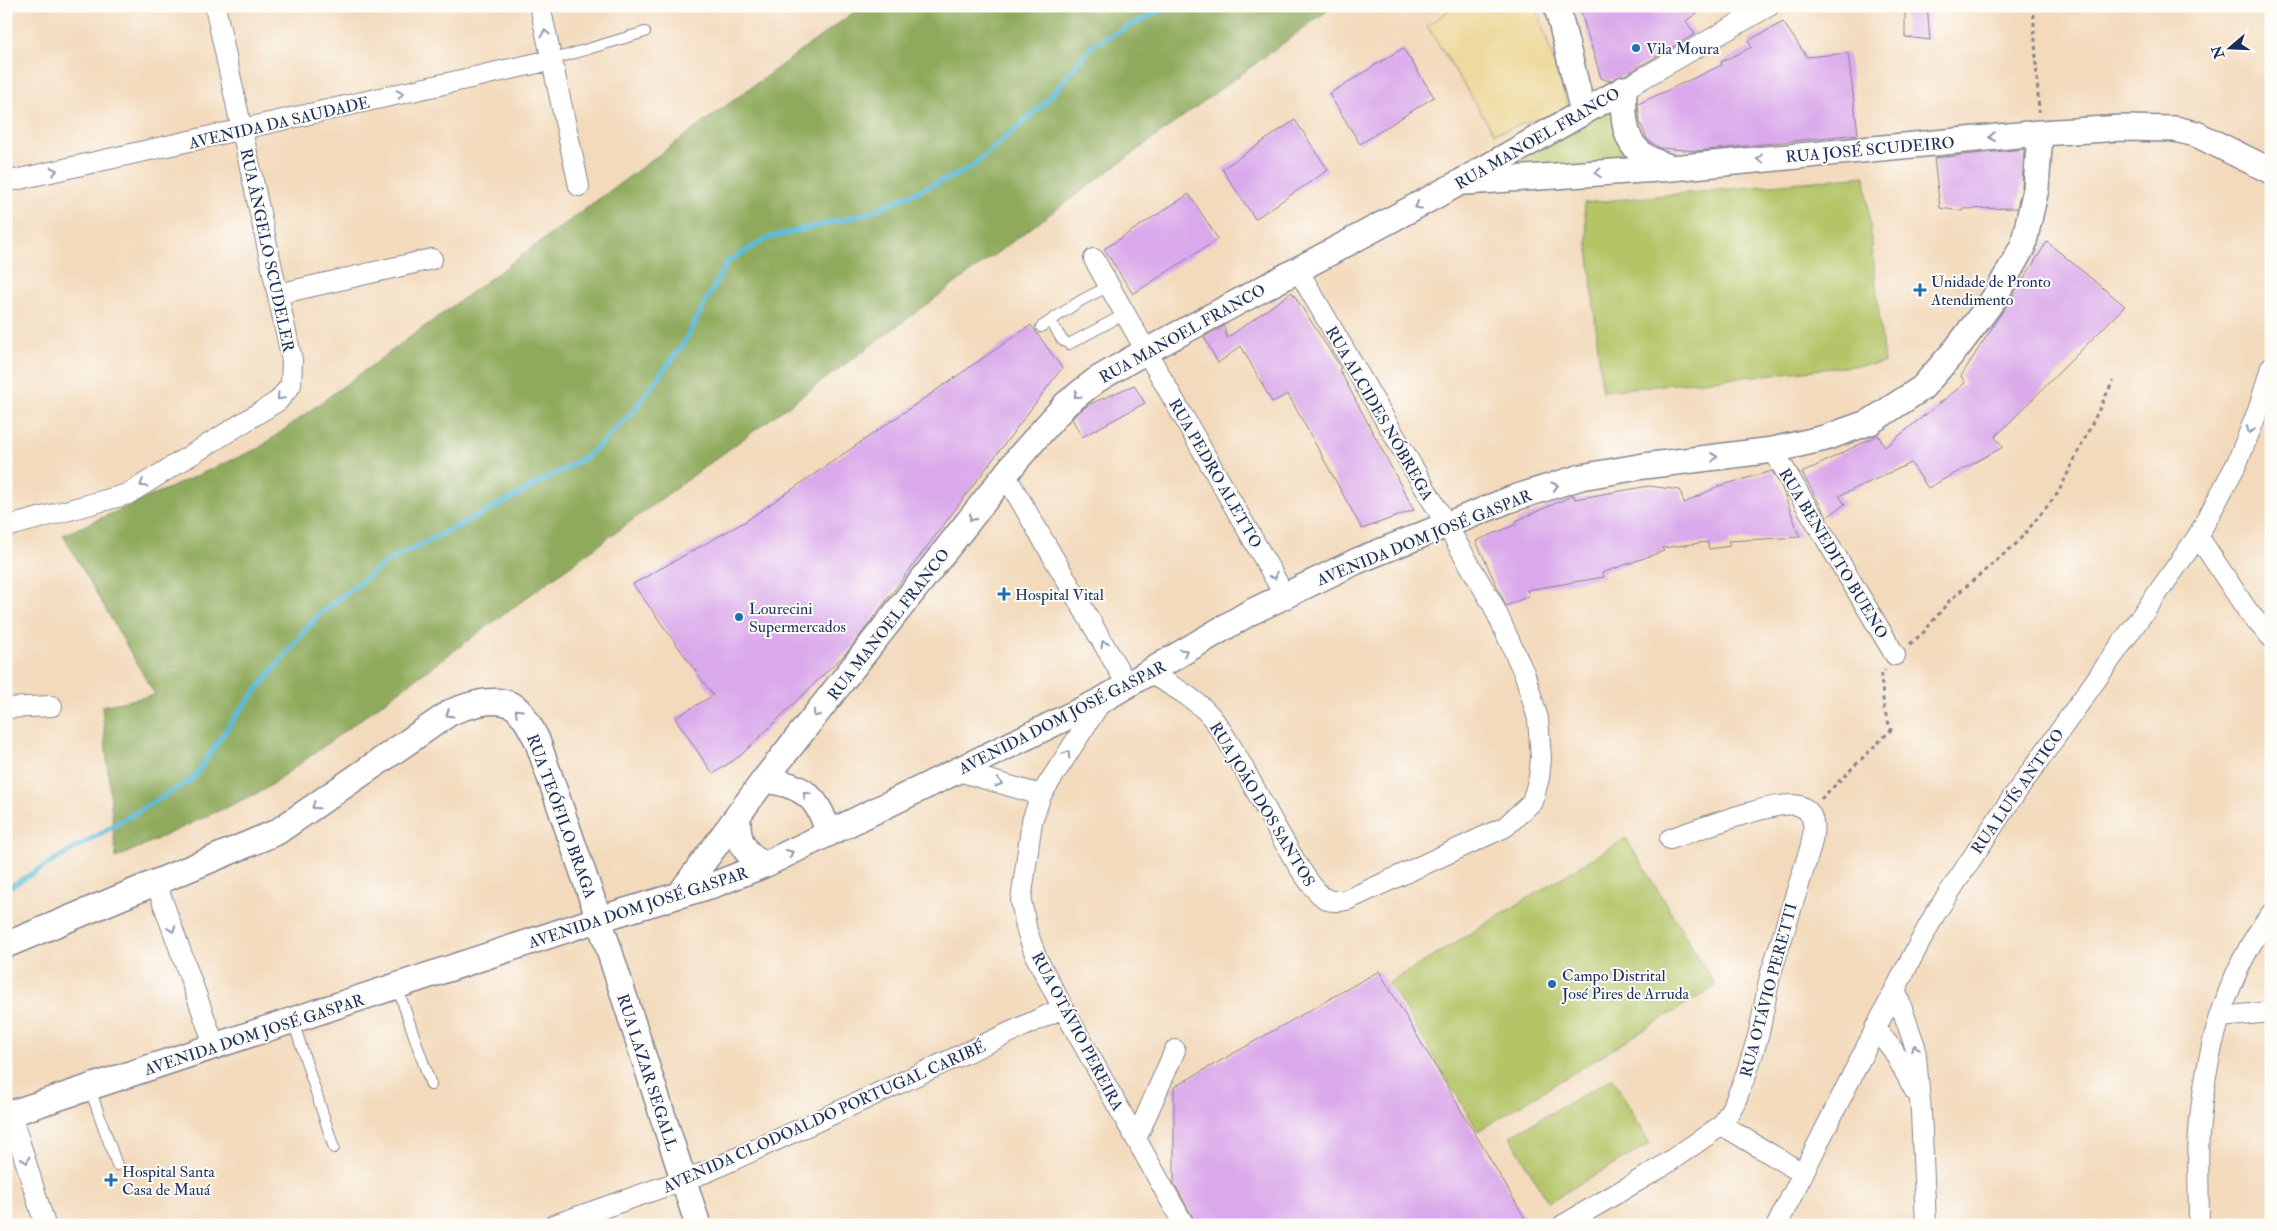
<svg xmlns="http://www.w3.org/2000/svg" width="2277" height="1231" viewBox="0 0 2277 1231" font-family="'IM FELL Double Pica',serif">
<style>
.green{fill:#b4c466;stroke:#687a62}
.forest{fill:#8faa5b;stroke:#556c5c}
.sand{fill:#eeda9e;stroke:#84847e}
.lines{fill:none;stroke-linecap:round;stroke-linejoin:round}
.stream{stroke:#5bbbd9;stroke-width:5.5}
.building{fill:#daa9eb}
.service-casing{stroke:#87848d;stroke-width:12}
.minor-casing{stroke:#87848d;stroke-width:22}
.tertiary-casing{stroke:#87848d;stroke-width:28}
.path{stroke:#87848d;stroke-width:3;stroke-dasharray:4 4;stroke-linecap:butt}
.service{stroke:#fff;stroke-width:10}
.minor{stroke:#fff;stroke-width:20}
.tertiary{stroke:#fff;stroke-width:25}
.oneway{stroke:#8d97ae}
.poi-dot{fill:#1f6fb2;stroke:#fdfcf7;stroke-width:2}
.labels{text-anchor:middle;stroke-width:4;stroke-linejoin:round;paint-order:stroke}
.poi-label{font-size:16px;fill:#1b2f5e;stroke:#fdfcf7;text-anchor:start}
.street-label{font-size:16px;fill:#1b2f5e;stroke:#fdfcf7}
</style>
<rect width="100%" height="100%" fill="#fdfcf7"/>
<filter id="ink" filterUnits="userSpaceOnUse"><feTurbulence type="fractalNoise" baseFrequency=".02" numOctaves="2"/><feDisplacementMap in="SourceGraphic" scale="10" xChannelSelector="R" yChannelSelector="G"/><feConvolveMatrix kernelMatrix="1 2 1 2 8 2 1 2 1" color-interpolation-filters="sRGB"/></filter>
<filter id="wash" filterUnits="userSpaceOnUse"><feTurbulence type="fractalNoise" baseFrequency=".0096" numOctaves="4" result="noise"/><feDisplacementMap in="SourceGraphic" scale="20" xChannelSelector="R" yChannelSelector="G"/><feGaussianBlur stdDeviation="1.12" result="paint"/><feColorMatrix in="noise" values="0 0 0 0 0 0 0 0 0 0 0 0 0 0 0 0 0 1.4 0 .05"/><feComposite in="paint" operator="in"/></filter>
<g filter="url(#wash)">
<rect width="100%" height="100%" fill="#f3dabc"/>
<path class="green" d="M 1612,103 L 1635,162 L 1503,171 Z
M 1865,176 L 1884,363 L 1602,391 L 1584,203 Z
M 1626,838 L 1716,986 L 1478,1131 L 1389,983 Z
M 1613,1078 L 1650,1144 L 1548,1202 L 1510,1136 Z"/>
<path class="forest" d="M 862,6 L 1334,6 L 264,790 L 116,858 L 102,706 L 155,695 L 63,535 L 259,448 Z"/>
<path class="sand" d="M 1455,6 L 1536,6 L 1569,109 L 1494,133 L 1427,26 Z"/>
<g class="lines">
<path class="stream" d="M 6,889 L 193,779 L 235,717 L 318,615 L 385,563 L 503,503 L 589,455 L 632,413 L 684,343 L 727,262 L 768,238 L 866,214 L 969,169 L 1044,104 L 1094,44 L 1169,6"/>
</g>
<g id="blocks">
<path class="building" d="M 1579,6 L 1707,6 L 1686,21 L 1695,34 L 1625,75 L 1609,81 L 1601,78 Z
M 1905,6 L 1927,6 L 1930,40 L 1905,37 Z
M 1783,22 L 1807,57 L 1848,53 L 1858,134 L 1697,151 L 1660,148 L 1647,139 L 1640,122 L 1638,104 L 1722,65 L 1721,62 L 1752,47 L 1748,41 Z
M 1403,48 L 1434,97 L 1360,144 L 1329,94 Z
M 1295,120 L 1328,170 L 1255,219 L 1222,169 Z
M 2024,149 L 2022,187 L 2017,208 L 1962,209 L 1962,211 L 1940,208 L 1934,158 Z
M 1189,194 L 1218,239 L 1133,294 L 1104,249 Z
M 2047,242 L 2125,306 L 1995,437 L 2003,447 L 1928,488 L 1911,463 L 1839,496 L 1845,504 L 1827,517 L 1802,473 L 1878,435 L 1885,447 L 1965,383 L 1961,376 Z
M 1292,292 L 1341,368 L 1339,369 L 1414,510 L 1362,529 L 1288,394 L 1272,402 L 1241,346 L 1218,363 L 1204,337 L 1224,326 L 1227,338 Z
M 1031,325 L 1062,368 L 849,650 L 740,756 L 713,774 L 675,718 L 713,695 L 633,584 L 746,521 Z
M 1134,385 L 1145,403 L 1082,437 L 1072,419 L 1076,414 L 1090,404 Z
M 1772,471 L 1782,488 L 1800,537 L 1728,541 L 1730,546 L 1709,549 L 1707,542 L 1662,548 L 1664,551 L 1602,573 L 1604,577 L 1527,590 L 1529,596 L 1506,606 L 1476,541 L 1517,524 L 1516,521 L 1574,495 L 1575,499 L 1649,486 L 1680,490 L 1684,503 L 1719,486 Z
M 1379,971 L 1529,1225 L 1197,1225 L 1174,1183 L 1174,1087 Z"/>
</g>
</g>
<g filter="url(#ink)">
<use href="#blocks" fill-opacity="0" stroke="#87848d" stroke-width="1"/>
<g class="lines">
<defs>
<path id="service" d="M 551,60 L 645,32
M 1051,321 L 1062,340 L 1069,344 L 1125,314
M 1041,327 L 1080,301 L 1109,286
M 397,986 L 431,1085
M 293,1021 L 334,1148
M 90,1089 L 117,1165"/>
<path id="minor" d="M 540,6 L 579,186
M 1624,89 L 1769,6
M 6,182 L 551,60
M 1094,259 L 1285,596
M 278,294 L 432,259
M 1773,450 L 1895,655
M 1006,476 L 1128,686
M 6,527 L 128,494 L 278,401 L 291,385 L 292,360 L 215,6
M 2198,536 L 2249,613 L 2271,637
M 1150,673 C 1170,685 1191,696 1207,712 C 1239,745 1299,889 1328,900 C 1334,902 1341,901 1347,900 L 1505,827 L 1532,802 L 1539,778 L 1541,758 L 1538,719 L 1525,675 L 1493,605 L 1298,270
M 1102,700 L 1041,795 L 1032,821 L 1021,901 L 1027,931 L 1036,957 L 1063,1008 L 1184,1225
M 6,708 L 52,706
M 958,771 L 1041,795
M 156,883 L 215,1047
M 1895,989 L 1915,1046 L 1921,1112 L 1926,1225
M 2221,1017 L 2271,1012
M 1875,1028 L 1893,1050 L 1915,1091
M 11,1114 L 45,1225
M 1722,1125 L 1802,1173
M 1136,1139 L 1175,1050
M 554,1225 L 709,1171 L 1063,1008
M 1563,1225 L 1660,1168 L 1722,1125 L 1735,1102 L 1747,1072 L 1759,1033 L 1770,976 L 1810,849 C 1814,834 1818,813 1800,806 C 1779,798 1694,831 1670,839
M 1777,1225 L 1902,976 L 1935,914 L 2003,811 L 2198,536 L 2237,463 L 2259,408 L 2271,367
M 2199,1225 C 2199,1194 2197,1163 2199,1133 C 2204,1059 2225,974 2271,914"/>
<path id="tertiary" d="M 1557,6 L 1583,112
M 1624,89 C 1622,131 1626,155 1670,167
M 1466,182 L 1672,168 L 2040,133 L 2122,128 L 2175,129 L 2196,134 L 2271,171
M 764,780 C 801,784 820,797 828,834
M 738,817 C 737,840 743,853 764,865
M 679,895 L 764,780 L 1020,456 L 1066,404 L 1095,381 L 1132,359 L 1461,182 L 1624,89
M 6,945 L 277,832 L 451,712 C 469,705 497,695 515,707 C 525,715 531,729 537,740 L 599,919 L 698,1225
M 6,1115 L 599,919 L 716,884 L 764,865 L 1102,700 L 1249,613 L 1357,561 L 1511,499 L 1581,477 L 1644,466 L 1773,450 L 1825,438 L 1870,422 L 1922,388 L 1957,348 L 1993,300 L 2023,246 L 2036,189 L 2040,133"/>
</defs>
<use href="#service" class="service-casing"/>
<use href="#minor" class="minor-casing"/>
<use href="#tertiary" class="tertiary-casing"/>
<path class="path" d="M 2033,6 L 2039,112
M 1910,644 L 1923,633 L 1950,600 L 2017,543 L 2058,493 L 2113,381
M 1821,799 L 1891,730 L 1884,709 L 1881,676 L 1885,670"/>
<use href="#service" class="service"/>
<use href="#minor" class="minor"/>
<use href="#tertiary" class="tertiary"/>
</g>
<defs><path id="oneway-chevron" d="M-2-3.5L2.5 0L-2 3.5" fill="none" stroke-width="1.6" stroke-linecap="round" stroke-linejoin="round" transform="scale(1.25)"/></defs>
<g class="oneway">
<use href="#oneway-chevron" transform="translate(545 33) rotate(-102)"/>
<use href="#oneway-chevron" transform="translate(400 94) rotate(-13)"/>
<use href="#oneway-chevron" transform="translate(1992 137) rotate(175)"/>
<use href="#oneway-chevron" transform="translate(1760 159) rotate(174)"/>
<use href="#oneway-chevron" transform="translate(54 171) rotate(-12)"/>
<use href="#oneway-chevron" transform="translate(1598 173) rotate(176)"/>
<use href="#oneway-chevron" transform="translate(1418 206) rotate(152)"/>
<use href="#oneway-chevron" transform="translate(1077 395) rotate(141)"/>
<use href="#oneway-chevron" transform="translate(280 397) rotate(133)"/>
<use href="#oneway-chevron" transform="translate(2250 430) rotate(112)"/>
<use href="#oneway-chevron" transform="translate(1714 457) rotate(-7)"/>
<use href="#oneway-chevron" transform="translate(143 484) rotate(148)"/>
<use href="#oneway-chevron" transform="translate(1555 486) rotate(-17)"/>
<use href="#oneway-chevron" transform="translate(972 518) rotate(128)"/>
<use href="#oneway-chevron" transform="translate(1274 576) rotate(60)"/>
<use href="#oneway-chevron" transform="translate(1104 644) rotate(-120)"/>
<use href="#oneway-chevron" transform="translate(1184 652) rotate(-32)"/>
<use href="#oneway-chevron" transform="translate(518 712) rotate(-136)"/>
<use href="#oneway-chevron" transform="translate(449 714) rotate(149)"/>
<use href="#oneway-chevron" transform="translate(816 714) rotate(128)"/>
<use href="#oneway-chevron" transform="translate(1067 754) rotate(-57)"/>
<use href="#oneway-chevron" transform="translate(999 783) rotate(16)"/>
<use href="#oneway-chevron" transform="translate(806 795) rotate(-137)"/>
<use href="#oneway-chevron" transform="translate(315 806) rotate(145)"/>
<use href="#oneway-chevron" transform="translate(790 853) rotate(-25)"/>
<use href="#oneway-chevron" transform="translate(172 929) rotate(70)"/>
<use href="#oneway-chevron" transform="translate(1915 1048) rotate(-99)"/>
<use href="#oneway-chevron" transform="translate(26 1160) rotate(73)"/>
</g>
</g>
<g class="poi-dot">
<circle cx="1636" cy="48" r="5"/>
<path d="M1917.5 282.5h5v5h5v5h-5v5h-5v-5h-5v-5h5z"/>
<path d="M1001.5 586.5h5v5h5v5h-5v5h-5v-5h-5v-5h5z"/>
<circle cx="739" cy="617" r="5"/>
<circle cx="1552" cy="984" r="5"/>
<path d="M108.5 1172.5h5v5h5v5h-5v5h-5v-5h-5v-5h5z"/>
</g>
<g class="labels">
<g class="poi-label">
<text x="1646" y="54">Vila Moura</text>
<text x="1931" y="287">Unidade de Pronto<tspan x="1931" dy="18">Atendimento</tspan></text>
<text x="1015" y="600">Hospital Vital</text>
<text x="749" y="614">Lourecini<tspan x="749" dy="18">Supermercados</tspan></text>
<text x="1562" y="981">Campo Distrital<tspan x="1562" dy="18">José Pires de Arruda</tspan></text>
<text x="122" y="1177">Hospital Santa<tspan x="122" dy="18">Casa de Mauá</tspan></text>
</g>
<g class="street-label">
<text transform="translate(279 122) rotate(-13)" y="6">AVENIDA DA SAUDADE</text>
<text transform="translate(1537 138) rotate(-30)" y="6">RUA MANOEL FRANCO</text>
<text transform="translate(1870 149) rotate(-5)" y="6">RUA JOSÉ SCUDEIRO</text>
<text transform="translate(268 250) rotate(78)" y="6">RUA ÂNGELO SCUDELER</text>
<text transform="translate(1182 333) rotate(-29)" y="6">RUA MANOEL FRANCO</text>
<text transform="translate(1380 413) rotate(60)" y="6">RUA ALCIDES NÓBREGA</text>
<text transform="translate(1216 473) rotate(60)" y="6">RUA PEDRO ALETTO</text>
<text transform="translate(1424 537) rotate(-22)" y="6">AVENIDA DOM JOSÉ GASPAR</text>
<text transform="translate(1834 553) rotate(59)" y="6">RUA BENEDITO BUENO</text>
<text transform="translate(888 624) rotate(-52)" y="6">RUA MANOEL FRANCO</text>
<text transform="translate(1062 717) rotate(-27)" y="6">AVENIDA DOM JOSÉ GASPAR</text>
<text transform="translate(2017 791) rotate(-55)" y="6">RUA LUÍS ANTICO</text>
<text transform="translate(1263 804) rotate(59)" y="6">RUA JOÃO DOS SANTOS</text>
<text transform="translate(562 816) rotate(70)" y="6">RUA TEÓFILO BRAGA</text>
<text transform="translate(638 907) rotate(-18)" y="6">AVENIDA DOM JOSÉ GASPAR</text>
<text transform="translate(1768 990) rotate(-75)" y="6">RUA OTÁVIO PERETTI</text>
<text transform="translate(1078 1031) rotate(62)" y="6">RUA OTÁVIO PEREIRA</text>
<text transform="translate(254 1034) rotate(-18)" y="6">AVENIDA DOM JOSÉ GASPAR</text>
<text transform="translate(648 1072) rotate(72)" y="6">RUA LAZAR SEGALL</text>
<text transform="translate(824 1116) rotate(-24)" y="6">AVENIDA CLODOALDO PORTUGAL CARIBÉ</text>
</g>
</g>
<rect width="2277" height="1231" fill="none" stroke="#fdfcf7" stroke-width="25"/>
<g transform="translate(2230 48) rotate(251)" stroke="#fdfcf7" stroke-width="4" paint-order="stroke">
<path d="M0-4L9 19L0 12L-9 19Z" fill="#1b2f5e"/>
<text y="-8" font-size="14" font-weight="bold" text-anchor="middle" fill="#1b2f5e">N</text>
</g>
</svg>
